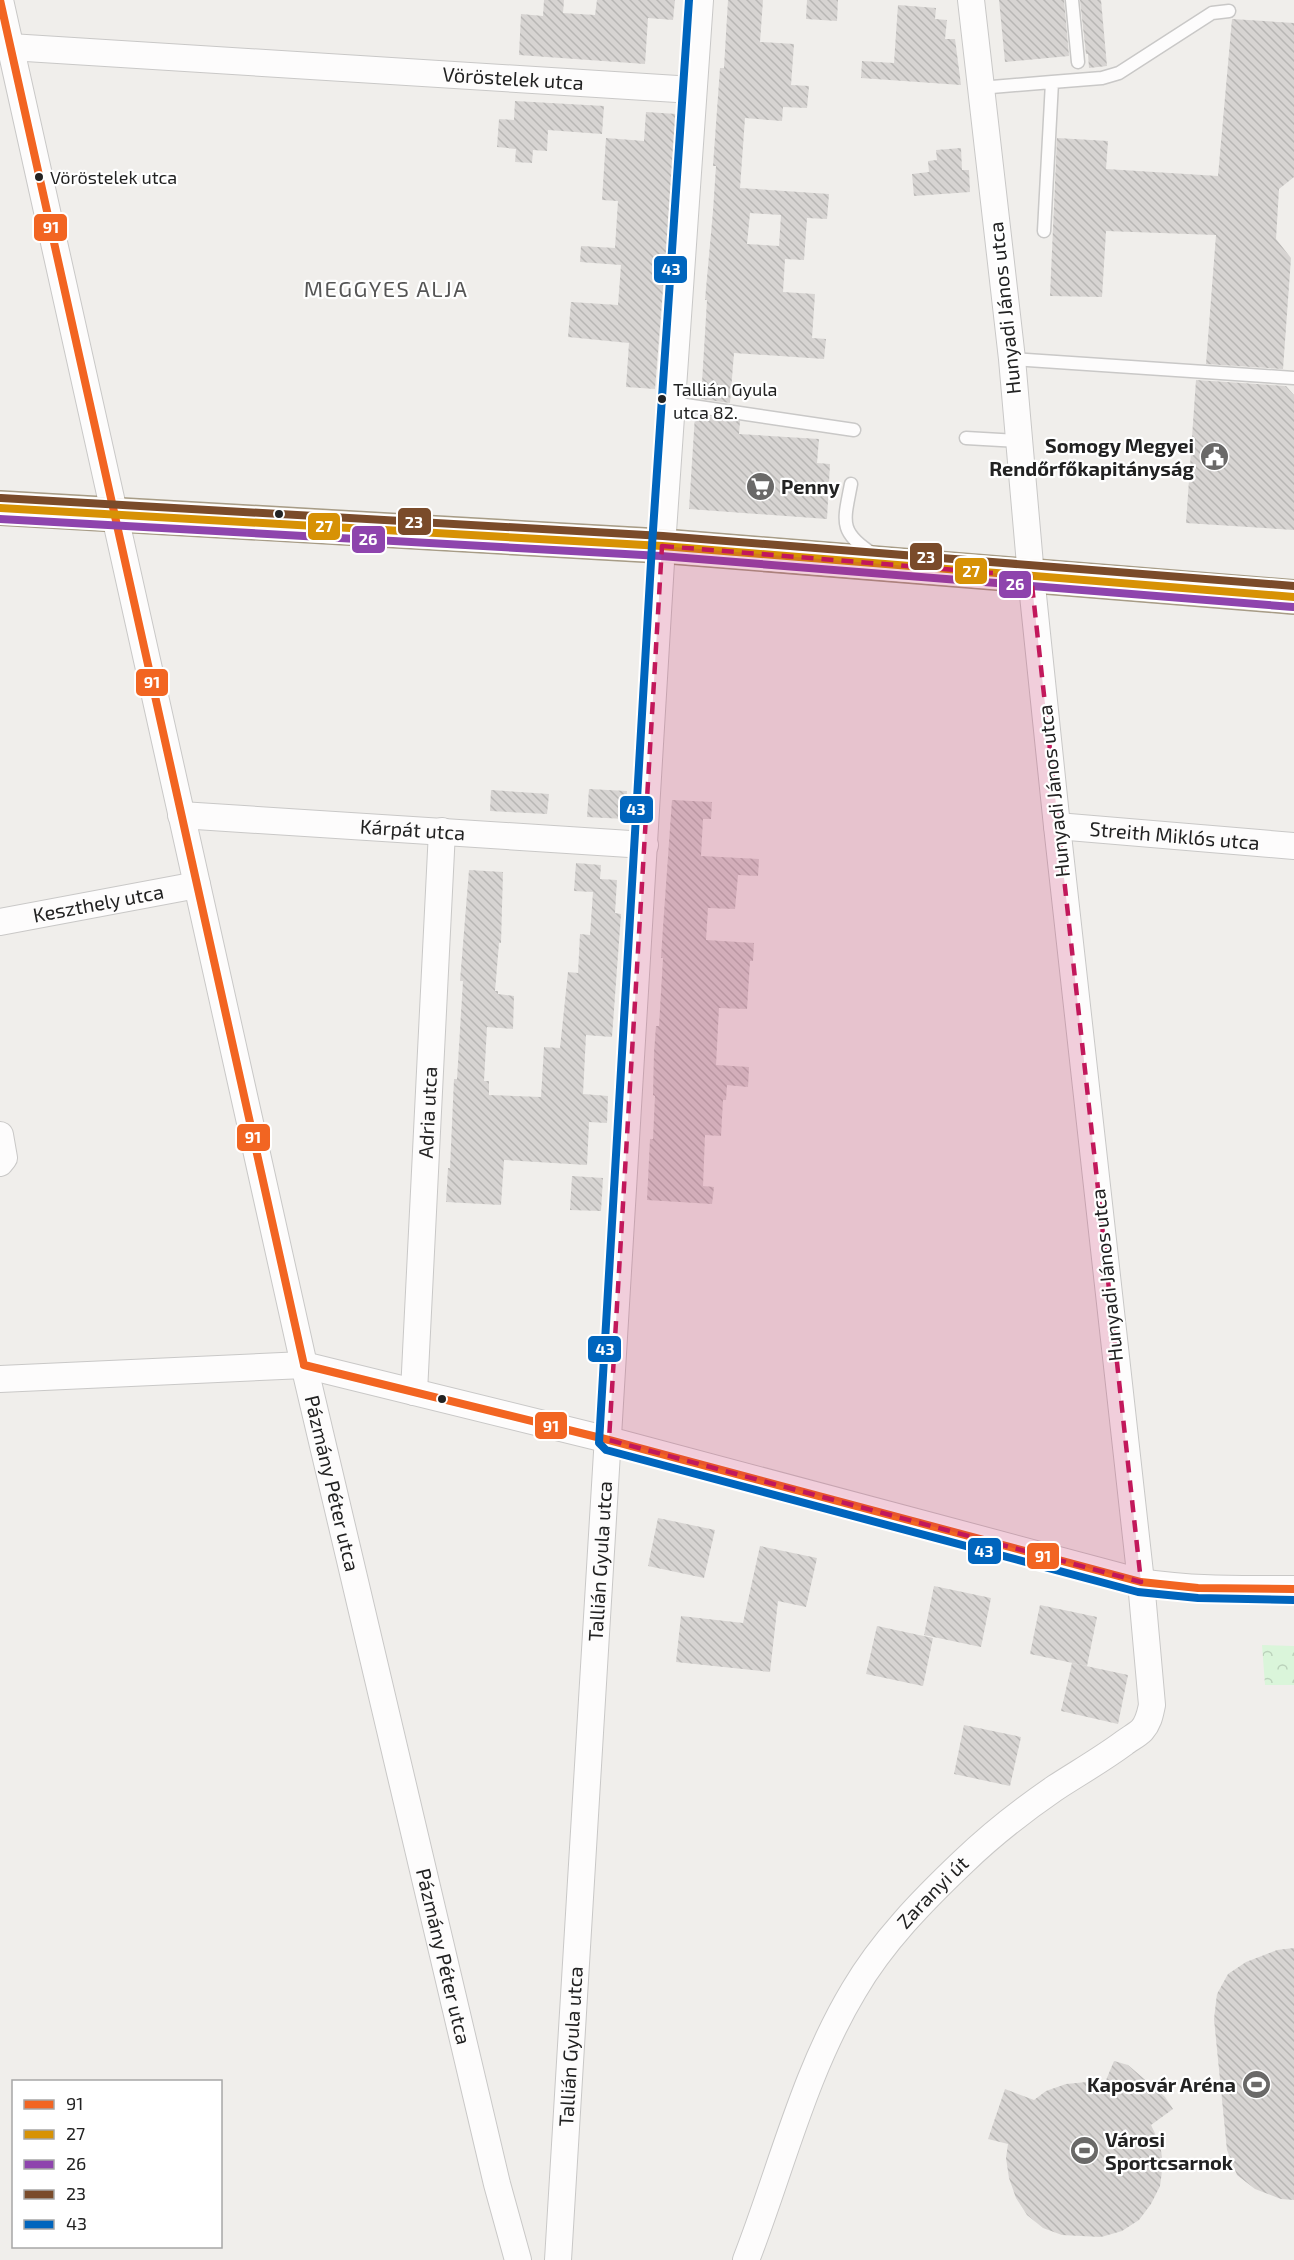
<svg xmlns="http://www.w3.org/2000/svg" width="1294" height="2260" viewBox="0 0 1294 2260" font-family="'Exo 2',sans-serif">
<style>
.park{fill:url(#park-crowns)}
.building{fill:url(#building-back-hatch);fill-rule:evenodd}
.lines{fill:none;stroke-linecap:round;stroke-linejoin:round}
.lane-casing{stroke:#c9c8c7;stroke-width:15}
.street-casing{stroke:#c9c8c7;stroke-width:28}
.primary-casing{stroke:#a79c86;stroke-width:36}
.lane{stroke:#fdfcfc;stroke-width:12}
.street{stroke:#fdfcfc;stroke-width:26}
.primary{stroke:#f3ede7;stroke-width:33}
.bus-1-casing{stroke:#fff;stroke-width:12}
.bus-2-casing{stroke:#fff;stroke-width:12}
.bus-3-casing{stroke:#fff;stroke-width:12}
.bus-4-casing{stroke:#fff;stroke-width:12}
.bus-5-casing{stroke:#fff;stroke-width:12}
.bus-1{stroke:#f26522;stroke-width:8}
.bus-2{stroke:#d79205;stroke-width:8}
.bus-3{stroke:#8e44ad;stroke-width:8}
.bus-4{stroke:#7a4b2a;stroke-width:8}
.bus-5{stroke:#0065bd;stroke-width:8}
.marked{fill:#c2185b;fill-opacity:0.2;stroke:#c2185b;stroke-width:4.5;stroke-dasharray:12 8;stroke-linejoin:round}
.bus-dot{fill:#222;stroke:#fff;stroke-width:2}
.labels{text-anchor:middle;stroke-width:4.5;stroke-linejoin:round;paint-order:stroke}
.bus-label{font-size:18px;fill:#222;stroke:#fff;text-anchor:start}
.street-label{font-size:20px;fill:#222;stroke:#fff}
.poi-label{font-size:20px;font-weight:bold;fill:#222;stroke:#fff;text-anchor:end}
.quarter-label{font-size:22px;letter-spacing:1.5px;fill:#555;stroke:#fff}
.line-badge{stroke:#fff;stroke-width:2}
.badge-label{font-size:16px;text-anchor:middle;font-weight:bold;fill:#fff}
</style>
<defs>
<pattern id="park-crowns" width="20" height="18" patternUnits="userSpaceOnUse" patternTransform="scale(1.5)"><rect width="20" height="18" fill="#daf5da"/><path d="M2 6a3 3 0 1 1 6 0M12 15a3 3 0 1 1 6 0" fill="none" stroke="#bbd2bb"/></pattern>
<pattern id="building-back-hatch" width="6" height="6" patternUnits="userSpaceOnUse" patternTransform="scale(1.5)"><rect width="6" height="6" fill="#d7d4d2"/><path d="M-1 5l2 2M0 0l6 6M5-1l2 2" fill="none" stroke="#b8b6b4"/></pattern>
</defs>
<rect width="100%" height="100%" fill="#f0eeeb"/>
<path class="park" d="M 1262,1645 L 1294,1646 L 1294,1685 L 1265,1685 Z"/>
<path class="building" d="M 544,0 L 564,0 L 563,13 L 595,15 L 597,0 L 675,0 L 673,20 L 648,18 L 645,64 L 519,55 L 521,14 L 543,16 Z
M 728,0 L 763,0 L 760,42 L 794,44 L 791,85 L 809,86 L 807,108 L 783,107 L 782,121 L 745,118 L 740,188 L 829,194 L 827,219 L 807,218 L 804,260 L 785,259 L 783,292 L 815,294 L 812,338 L 826,339 L 824,359 L 734,353 L 730,403 L 701,399 L 707,300 L 705,300 L 713,211 L 716,166 L 713,166 L 720,68 L 724,68 ZM 750,213 L 781,215 L 779,246 L 747,244 Z
M 807,0 L 838,0 L 837,21 L 806,19 Z
M 999,0 L 1064,0 L 1069,56 L 1005,62 Z
M 1080,0 L 1101,0 L 1107,66 L 1089,68 L 1088,54 L 1086,54 Z
M 898,5 L 936,8 L 935,19 L 947,20 L 945,39 L 955,39 L 961,85 L 861,78 L 862,61 L 894,63 Z
M 1232,19 L 1294,23 L 1294,177 L 1279,189 L 1276,239 L 1291,258 L 1283,369 L 1206,364 L 1216,235 L 1106,231 L 1102,297 L 1050,296 L 1057,138 L 1108,141 L 1106,169 L 1218,176 Z
M 515,101 L 604,106 L 602,134 L 548,130 L 547,151 L 533,150 L 532,163 L 515,162 L 516,149 L 497,147 L 499,119 L 514,120 Z
M 646,112 L 677,114 L 655,389 L 626,387 L 629,343 L 568,337 L 571,302 L 618,305 L 621,265 L 580,262 L 581,246 L 615,248 L 618,201 L 602,200 L 606,138 L 644,141 Z
M 961,148 L 962,170 L 969,170 L 970,192 L 914,196 L 912,174 L 929,172 L 928,161 L 937,160 L 936,150 Z
M 1196,380 L 1286,386 L 1294,395 L 1294,530 L 1186,523 Z
M 695,415 L 740,421 L 739,434 L 819,439 L 817,463 L 830,464 L 827,519 L 689,509 Z
M 589,789 L 627,791 L 625,819 L 587,817 Z
M 491,790 L 549,794 L 547,814 L 490,811 Z
M 672,800 L 712,802 L 711,819 L 703,819 L 701,856 L 759,859 L 758,876 L 738,875 L 735,909 L 708,908 L 706,940 L 754,943 L 753,961 L 750,961 L 747,1009 L 719,1008 L 716,1065 L 749,1067 L 748,1087 L 727,1085 L 726,1100 L 723,1100 L 721,1136 L 705,1135 L 703,1186 L 714,1187 L 712,1204 L 647,1200 L 650,1139 L 653,1139 L 655,1096 L 653,1095 L 654,1053 L 656,1026 L 659,1026 L 663,958 L 661,958 L 663,927 Z
M 576,863 L 601,865 L 600,879 L 617,880 L 615,913 L 621,914 L 612,1037 L 586,1035 L 583,1094 L 608,1096 L 607,1123 L 589,1122 L 587,1165 L 504,1160 L 501,1205 L 446,1202 L 448,1168 L 450,1168 L 454,1079 L 457,1079 L 463,981 L 460,981 L 469,870 L 503,872 L 501,943 L 499,943 L 495,991 L 498,991 L 498,994 L 514,996 L 513,1029 L 487,1027 L 484,1081 L 489,1081 L 489,1095 L 541,1097 L 544,1047 L 560,1048 L 568,972 L 578,973 L 580,934 L 590,935 L 593,892 L 574,891 Z
M 572,1176 L 603,1178 L 601,1211 L 570,1210 Z
M 658,1518 L 715,1530 L 704,1578 L 648,1566 Z
M 760,1546 L 817,1558 L 806,1607 L 778,1601 L 770,1672 L 676,1662 L 681,1616 L 743,1623 Z
M 934,1586 L 991,1598 L 981,1647 L 924,1635 Z
M 1040,1605 L 1097,1617 L 1087,1666 L 1030,1654 Z
M 877,1626 L 933,1638 L 923,1686 L 866,1674 Z
M 1072,1663 L 1128,1675 L 1118,1724 L 1061,1711 Z
M 964,1725 L 1021,1737 L 1010,1786 L 954,1774 Z
M 1294,1948 L 1294,2200 L 1281,2199 L 1255,2189 L 1237,2175 L 1227,2150 L 1214,2019 L 1217,1994 L 1228,1974 L 1246,1962 L 1277,1950 Z
M 1114,2061 L 1128,2065 L 1165,2097 L 1173,2109 L 1151,2125 L 1160,2144 L 1163,2164 L 1160,2186 L 1151,2204 L 1139,2220 L 1122,2231 L 1101,2237 L 1062,2235 L 1043,2228 L 1027,2215 L 1016,2198 L 1009,2178 L 1006,2158 L 1008,2144 L 988,2139 L 1005,2089 L 1034,2100 L 1046,2091 L 1066,2084 L 1087,2082 L 1104,2085 Z"/>
<g class="lines">
<defs>
<path id="lane" d="M 1072,0 L 1078,62
M 1052,82 L 1102,78 L 1119,73 L 1212,13 L 1229,11
M 980,88 L 1052,82 L 1044,231
M 1012,359 L 1294,378
M 672,403 L 854,430
M 966,438 L 1019,441
M 851,484 C 844,521 838,532 873,554"/>
<g id="street">
<path id="s1" d="M 0,0 L 304,1365 L 497,2184 L 518,2260"/>
<path id="s2" d="M 10,47 L 693,90"/>
<path id="s3" d="M 181,815 L 645,845"/>
<path id="s4" d="M 1057,826 L 1294,846"/>
<path id="s5" d="M 0,922 L 197,885"/>
<path d="M 0,1135 L 4,1158 L 0,1163"/>
<path d="M 0,1379 L 304,1365 L 609,1440 L 1141,1582 C 1191,1590 1243,1589 1294,1589"/>
<path id="s6" d="M 414,1392 L 442,831"/>
<path id="s7" d="M 558,2260 L 662,546 L 700,0"/>
<path id="s8" d="M 746,2260 C 781,2170 804,2073 854,1990 C 882,1942 923,1900 963,1862 C 991,1835 1023,1810 1055,1788 C 1078,1773 1101,1760 1124,1743 C 1129,1739 1137,1735 1142,1730 C 1149,1722 1150,1714 1152,1705 L 1141,1582 L 1057,826 L 1031,576 L 1012,359 L 971,0"/>
</g>
<path id="primary" d="M 0,508 L 662,546 L 1294,597"/>
</defs>
<use href="#lane" class="lane-casing"/>
<use href="#street" class="street-casing"/>
<use href="#primary" class="primary-casing"/>
<use href="#lane" class="lane"/>
<use href="#street" class="street"/>
<use href="#primary" class="primary"/>
<defs>
<path id="bus-1" d="M 0,0 L 304,1365
M 304,1365 L 609,1440 L 1141,1582 L 1198,1588 L 1294,1589"/>
<path id="bus-2" d="M 0,508 L 662,546 L 1294,597"/>
<path id="bus-3" d="M 0,519 L 661,556 L 1293,607"/>
<path id="bus-4" d="M 1,498 L 663,536 L 1294,586"/>
<path id="bus-5" d="M 689,0 L 652,545 L 599,1443 L 606,1450 L 1138,1592 L 1198,1598 L 1294,1600"/>
</defs>
<use href="#bus-1" class="bus-1-casing"/>
<use href="#bus-2" class="bus-2-casing"/>
<use href="#bus-3" class="bus-3-casing"/>
<use href="#bus-4" class="bus-4-casing"/>
<use href="#bus-5" class="bus-5-casing"/>
<use href="#bus-1" class="bus-1"/>
<use href="#bus-2" class="bus-2"/>
<use href="#bus-3" class="bus-3"/>
<use href="#bus-4" class="bus-4"/>
<use href="#bus-5" class="bus-5"/>
</g>
<path class="marked" d="M 662,546 L 1031,576 L 1141,1582 L 609,1440 Z"/>
<defs>
<symbol id="civic-disc" viewBox="-11 -11 22 22"><circle r="9.5" fill="#6a6968" stroke="#fff"/><path d="M-.6-6.5H3V-4.5H.6V-3L4-1V1h2V6H-6V1h2V-1L-.6-3ZM-1.2 2.5V6h2.4V2.5Z" fill="#fff"/></symbol>
<symbol id="supermarket-disc" viewBox="-11 -11 22 22"><circle r="9.5" fill="#6a6968" stroke="#fff"/><path d="M-6-5.5h2.5l.6 2H6L4.5 2H-2.5L-4.4-4H-6ZM-1.5 3.2a1.3 1.3 0 1 0 .1 0ZM3 3.2a1.3 1.3 0 1 0 .1 0Z" fill="#fff"/></symbol>
<symbol id="stadium-disc" viewBox="-11 -11 22 22"><circle r="9.5" fill="#6a6968" stroke="#fff"/><path d="M0-5a6.5 5 0 1 0 0 10a6.5 5 0 1 0 0-10ZM-3.5-1.8h7v3.6h-7Z" fill="#fff"/></symbol>
</defs>
<g fill-rule="evenodd">
<use href="#civic-disc" x="1198" y="440" width="33" height="33"/>
<use href="#supermarket-disc" x="744" y="470" width="33" height="33"/>
<use href="#stadium-disc" x="1240" y="2068" width="33" height="33"/>
<use href="#stadium-disc" x="1068" y="2134" width="33" height="33"/>
</g>
<g class="bus-dot">
<circle cx="39" cy="177" r="5"/>
<circle cx="662" cy="399" r="5"/>
<circle cx="279" cy="514" r="5"/>
<circle cx="442" cy="1399" r="5"/>
</g>
<g class="labels">
<g class="bus-label">
<text x="50" y="184">Vöröstelek utca</text>
<text x="673" y="396">Tallián Gyula<tspan x="673" dy="23">utca 82.</tspan></text>
</g>
<g class="street-label">
<text dy="7" stroke="none"><textPath href="#s2" startOffset="504">Vöröstelek utca</textPath></text>
<text transform="translate(1005 308) rotate(-96)" y="7">Hunyadi János utca</text>
<text transform="translate(1054 791) rotate(-96)" y="7">Hunyadi János utca</text>
<text dy="7" stroke="none"><textPath href="#s3" startOffset="232">Kárpát utca</textPath></text>
<text dy="7" stroke="none"><textPath href="#s4" startOffset="118">Streith Miklós utca</textPath></text>
<text dy="7" stroke="none"><textPath href="#s5" startOffset="100">Keszthely utca</textPath></text>
<text dy="7" stroke="none"><textPath href="#s6" startOffset="280">Adria utca</textPath></text>
<text transform="translate(1107 1275) rotate(-96)" y="7">Hunyadi János utca</text>
<text dy="7" stroke="none"><textPath href="#s1" startOffset="1520">Pázmány Péter utca</textPath></text>
<text dy="7" stroke="none"><textPath href="#s7" startOffset="700">Tallián Gyula utca</textPath></text>
<text dy="7" stroke="none"><textPath href="#s8" startOffset="417">Zaranyi út</textPath></text>
<text dy="7" stroke="none"><textPath href="#s1" startOffset="2006">Pázmány Péter utca</textPath></text>
<text dy="7" stroke="none"><textPath href="#s7" startOffset="214">Tallián Gyula utca</textPath></text>
</g>
<g class="poi-label">
<text x="1194" y="453">Somogy Megyei<tspan x="1194" dy="23">Rendőrfőkapitányság</tspan></text>
<text x="781" y="494" text-anchor="start">Penny</text>
<text x="1236" y="2092">Kaposvár Aréna</text>
<text x="1105" y="2147" text-anchor="start">Városi<tspan x="1105" dy="23">Sportcsarnok</tspan></text>
</g>
<g class="quarter-label">
<text x="386" y="297">MEGGYES ALJA</text>
</g>
</g>
<g class="line-badge">
<rect x="33" y="213" width="35" height="29" rx="6" fill="#f26522"/>
<rect x="653" y="255" width="35" height="29" rx="6" fill="#0065bd"/>
<rect x="397" y="507" width="35" height="29" rx="6" fill="#7a4b2a"/>
<rect x="307" y="512" width="34" height="29" rx="6" fill="#d79205"/>
<rect x="351" y="525" width="35" height="29" rx="6" fill="#8e44ad"/>
<rect x="909" y="542" width="34" height="29" rx="6" fill="#7a4b2a"/>
<rect x="954" y="557" width="34" height="28" rx="6" fill="#d79205"/>
<rect x="998" y="570" width="34" height="29" rx="6" fill="#8e44ad"/>
<rect x="135" y="668" width="34" height="29" rx="6" fill="#f26522"/>
<rect x="619" y="795" width="35" height="29" rx="6" fill="#0065bd"/>
<rect x="236" y="1123" width="35" height="29" rx="6" fill="#f26522"/>
<rect x="587" y="1335" width="35" height="28" rx="6" fill="#0065bd"/>
<rect x="534" y="1411" width="34" height="29" rx="6" fill="#f26522"/>
<rect x="967" y="1537" width="35" height="28" rx="6" fill="#0065bd"/>
<rect x="1026" y="1542" width="34" height="28" rx="6" fill="#f26522"/>
</g>
<g class="badge-label">
<text x="51" y="233">91</text>
<text x="671" y="275">43</text>
<text x="414" y="528">23</text>
<text x="324" y="532">27</text>
<text x="368" y="545">26</text>
<text x="926" y="563">23</text>
<text x="971" y="577">27</text>
<text x="1015" y="590">26</text>
<text x="152" y="688">91</text>
<text x="636" y="815">43</text>
<text x="253" y="1143">91</text>
<text x="605" y="1355">43</text>
<text x="551" y="1432">91</text>
<text x="984" y="1557">43</text>
<text x="1043" y="1562">91</text>
</g>
<rect x="12" y="2080" width="210" height="168" fill="#ffffff" stroke="#a7a7a7" stroke-width="1.5"/>
<rect x="24" y="2100" width="30" height="9" fill="#f26522" stroke="#a7a7a7" stroke-width="1.5"/>
<text x="66" y="2110" font-size="18" fill="#222222">91</text>
<rect x="24" y="2130" width="30" height="9" fill="#d79205" stroke="#a7a7a7" stroke-width="1.5"/>
<text x="66" y="2140" font-size="18" fill="#222222">27</text>
<rect x="24" y="2160" width="30" height="9" fill="#8e44ad" stroke="#a7a7a7" stroke-width="1.5"/>
<text x="66" y="2170" font-size="18" fill="#222222">26</text>
<rect x="24" y="2190" width="30" height="9" fill="#7a4b2a" stroke="#a7a7a7" stroke-width="1.5"/>
<text x="66" y="2200" font-size="18" fill="#222222">23</text>
<rect x="24" y="2220" width="30" height="9" fill="#0065bd" stroke="#a7a7a7" stroke-width="1.5"/>
<text x="66" y="2230" font-size="18" fill="#222222">43</text>
</svg>
